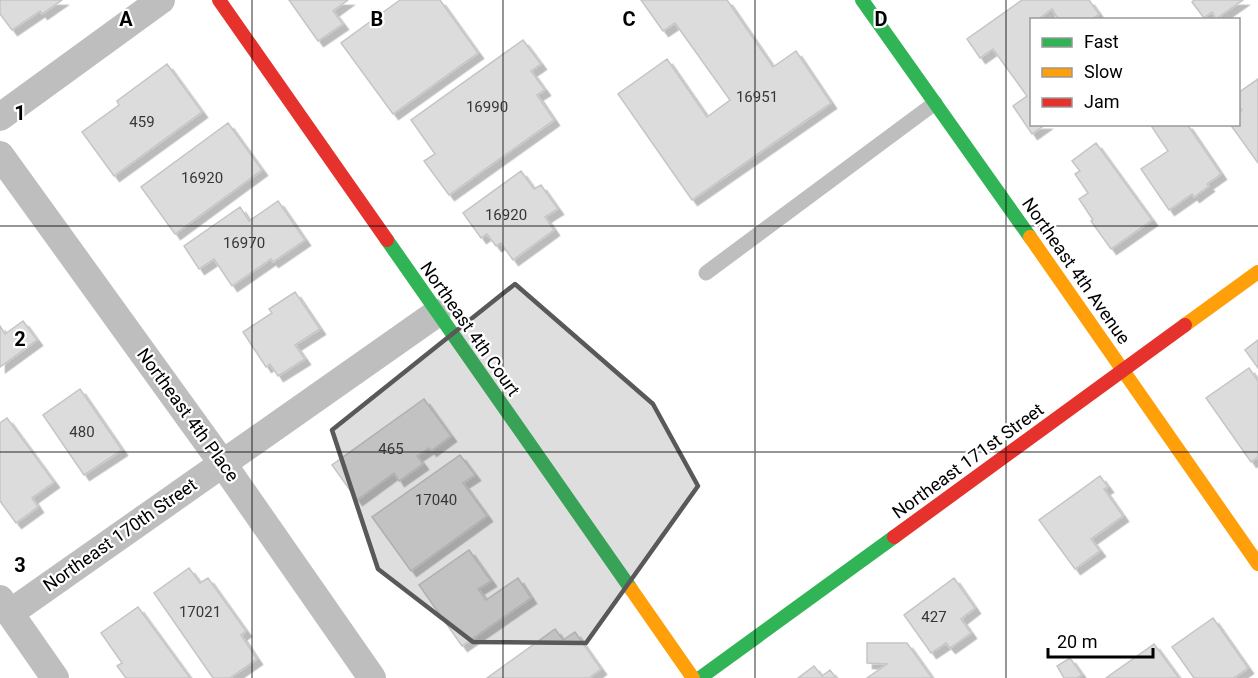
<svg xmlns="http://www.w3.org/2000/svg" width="1258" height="678" viewBox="0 0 1258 678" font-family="Roboto,sans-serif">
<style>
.building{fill:#dcdcdc;stroke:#c5c5c5;stroke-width:1.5;filter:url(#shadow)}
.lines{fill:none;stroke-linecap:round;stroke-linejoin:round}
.lane{stroke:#bebebe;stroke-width:15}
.street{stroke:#bebebe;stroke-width:28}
.fast{stroke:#30b455;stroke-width:14}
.slow{stroke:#ff9f0a;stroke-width:14}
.jam{stroke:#e5322d;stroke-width:14}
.marked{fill:#595959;fill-opacity:0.2;stroke:#595959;stroke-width:4.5;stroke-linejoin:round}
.grid{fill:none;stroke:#000;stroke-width:1.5;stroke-opacity:0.55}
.labels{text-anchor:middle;stroke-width:4.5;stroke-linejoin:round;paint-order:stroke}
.number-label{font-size:15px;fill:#373737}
.street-label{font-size:18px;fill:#000;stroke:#fff}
.grid-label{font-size:20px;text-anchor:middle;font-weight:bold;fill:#000;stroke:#fff;stroke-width:4.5;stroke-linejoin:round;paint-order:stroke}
</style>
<defs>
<filter id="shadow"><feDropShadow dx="5.5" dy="5.5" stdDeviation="0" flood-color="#0004"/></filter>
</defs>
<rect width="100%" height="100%" fill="#fff"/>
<path class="building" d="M 0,0 L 62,0 L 42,14 L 40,11 L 12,30 L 0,14 Z
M 289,0 L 348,0 L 333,11 L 343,24 L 318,41 Z
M 400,0 L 440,0 L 478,53 L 393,114 L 341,43 Z
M 641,0 L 727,0 L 773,67 L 796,51 L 831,103 L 692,200 L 618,94 L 667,59 L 707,117 L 730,100 L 675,23 L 663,31 Z
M 1022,0 L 1089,0 L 1099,14 L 1091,20 L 1059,20 L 1052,9 L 1037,20 L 1032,20 L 1032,124 L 1046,124 L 1032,134 L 1013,106 L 1027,96 L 993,49 L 980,58 L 967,39 Z
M 1194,0 L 1243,0 L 1216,19 L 1212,12 L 1204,18 L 1192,2 Z
M 523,40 L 541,64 L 531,71 L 545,90 L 537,95 L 554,120 L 449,195 L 424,161 L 435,154 L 411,120 Z
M 167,64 L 202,112 L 114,176 L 82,132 L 119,105 L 117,101 Z
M 1258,79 L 1258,163 L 1230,124 L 1238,124 L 1238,113 L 1242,110 L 1238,105 L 1238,93 Z
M 228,123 L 262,170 L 175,234 L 141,187 Z
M 1156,124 L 1187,124 L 1221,174 L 1207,184 L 1209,186 L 1194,197 L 1192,194 L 1169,210 L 1141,169 L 1168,151 L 1152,127 Z
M 1096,143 L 1152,220 L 1111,249 L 1091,221 L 1093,220 L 1079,199 L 1088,193 L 1075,174 L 1080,171 L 1072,161 Z
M 521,171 L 534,189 L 541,185 L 558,209 L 545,217 L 554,230 L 513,260 L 501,243 L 496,246 L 487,234 L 481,238 L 463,213 Z
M 278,201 L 305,240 L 273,262 L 271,259 L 232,286 L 214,259 L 199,269 L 184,246 L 240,207 L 249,221 Z
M 295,292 L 320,329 L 295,345 L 305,359 L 278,376 L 270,364 L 266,367 L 243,332 L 272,313 L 269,309 Z
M 23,321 L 37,340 L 0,367 L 0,326 L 5,334 Z
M 1258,340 L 1258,368 L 1245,350 Z
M 1249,368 L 1258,381 L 1258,457 L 1251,462 L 1206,398 Z
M 80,389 L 122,450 L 84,475 L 43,415 Z
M 424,399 L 451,436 L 431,451 L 429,448 L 417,456 L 423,464 L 399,481 L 394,473 L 357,500 L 332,465 Z
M 7,418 L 54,482 L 32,498 L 38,507 L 16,523 L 0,501 L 0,423 Z
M 460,455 L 475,475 L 463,483 L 487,516 L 411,571 L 372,517 Z
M 1100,476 L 1108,487 L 1104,489 L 1123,516 L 1091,539 L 1100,551 L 1075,569 L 1039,520 Z
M 469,550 L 491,581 L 478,589 L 486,600 L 518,578 L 531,598 L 462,646 L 419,585 Z
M 189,568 L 200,583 L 208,578 L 246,631 L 241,635 L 257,659 L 230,678 L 213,678 L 154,593 Z
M 954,578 L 975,608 L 961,619 L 971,633 L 950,648 L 946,643 L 931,653 L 904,615 Z
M 138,607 L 190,678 L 126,678 L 117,666 L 122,663 L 101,633 Z
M 1213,618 L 1248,668 L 1234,678 L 1194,678 L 1172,647 Z
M 555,629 L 563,640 L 575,632 L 601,669 L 589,678 L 487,678 Z
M 867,643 L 907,643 L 932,678 L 867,678 L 887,664 L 867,663 Z
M 1154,644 L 1179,678 L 1106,678 Z
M 1070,658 L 1082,675 L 1077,678 L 1064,678 L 1057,666 Z
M 814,666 L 822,676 L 830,670 L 836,678 L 798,678 Z"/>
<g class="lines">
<path class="lane" d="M 706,273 L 935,103"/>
<path class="street" d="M 0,117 L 161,0
M 0,155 L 223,464 L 372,678
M 0,599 L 55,678
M 10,613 L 437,313"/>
<path class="fast" d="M 862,0 L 1030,237
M 387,240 L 631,589
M 700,678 L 894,537"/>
<path class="slow" d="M 1030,237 L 1258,564
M 1185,325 L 1258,272
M 631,589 L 693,678"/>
<path class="jam" d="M 219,0 L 387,240
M 894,537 L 1185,325"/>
</g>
<path class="marked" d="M 515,284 L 653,404 L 698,486 L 586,643 L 473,642 L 378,569 L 332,430 Z"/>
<path class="grid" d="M 252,0 L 252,678M 503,0 L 503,678M 755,0 L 755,678M 1006,0 L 1006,678M 0,226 L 1258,226M 0,452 L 1258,452"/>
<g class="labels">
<g class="number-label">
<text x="757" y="102">16951</text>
<text x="487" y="112">16990</text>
<text x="142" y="127">459</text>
<text x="202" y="183">16920</text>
<text x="506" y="220">16920</text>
<text x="244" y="248">16970</text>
<text x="82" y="437">480</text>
<text x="391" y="454">465</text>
<text x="436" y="505">17040</text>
<text x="200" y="617">17021</text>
<text x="934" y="622">427</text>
</g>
<g class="street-label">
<text transform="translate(1076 271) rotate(55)" y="6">Northeast 4th Avenue</text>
<text transform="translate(470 329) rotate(55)" y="6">Northeast 4th Court</text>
<text transform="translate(188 415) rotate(54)" y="6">Northeast 4th Place</text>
<text transform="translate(968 461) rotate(-36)" y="6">Northeast 171st Street</text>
<text transform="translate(120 535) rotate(-35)" y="6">Northeast 170th Street</text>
</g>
</g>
<g class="grid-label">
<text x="126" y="26">A</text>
<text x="377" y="26">B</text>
<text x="629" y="26">C</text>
<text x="881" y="26">D</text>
<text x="20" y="120">1</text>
<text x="20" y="346">2</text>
<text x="20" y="572">3</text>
</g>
<rect x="1030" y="18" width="210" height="108" fill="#ffffff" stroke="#999999" stroke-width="1.5"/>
<rect x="1042" y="38" width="30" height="9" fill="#30b455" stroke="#999999" stroke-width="1.5"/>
<text x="1084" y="48" font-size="18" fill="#000000">Fast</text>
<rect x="1042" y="68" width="30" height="9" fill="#ff9f0a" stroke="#999999" stroke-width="1.5"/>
<text x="1084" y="78" font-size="18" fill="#000000">Slow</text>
<rect x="1042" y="98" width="30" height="9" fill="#e5322d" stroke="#999999" stroke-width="1.5"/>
<text x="1084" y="108" font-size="18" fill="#000000">Jam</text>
<path d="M1048 648v9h105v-9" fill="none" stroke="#000000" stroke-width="3"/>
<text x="1057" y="648" font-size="18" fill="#000000" stroke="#ffffff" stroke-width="4.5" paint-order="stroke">20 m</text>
</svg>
